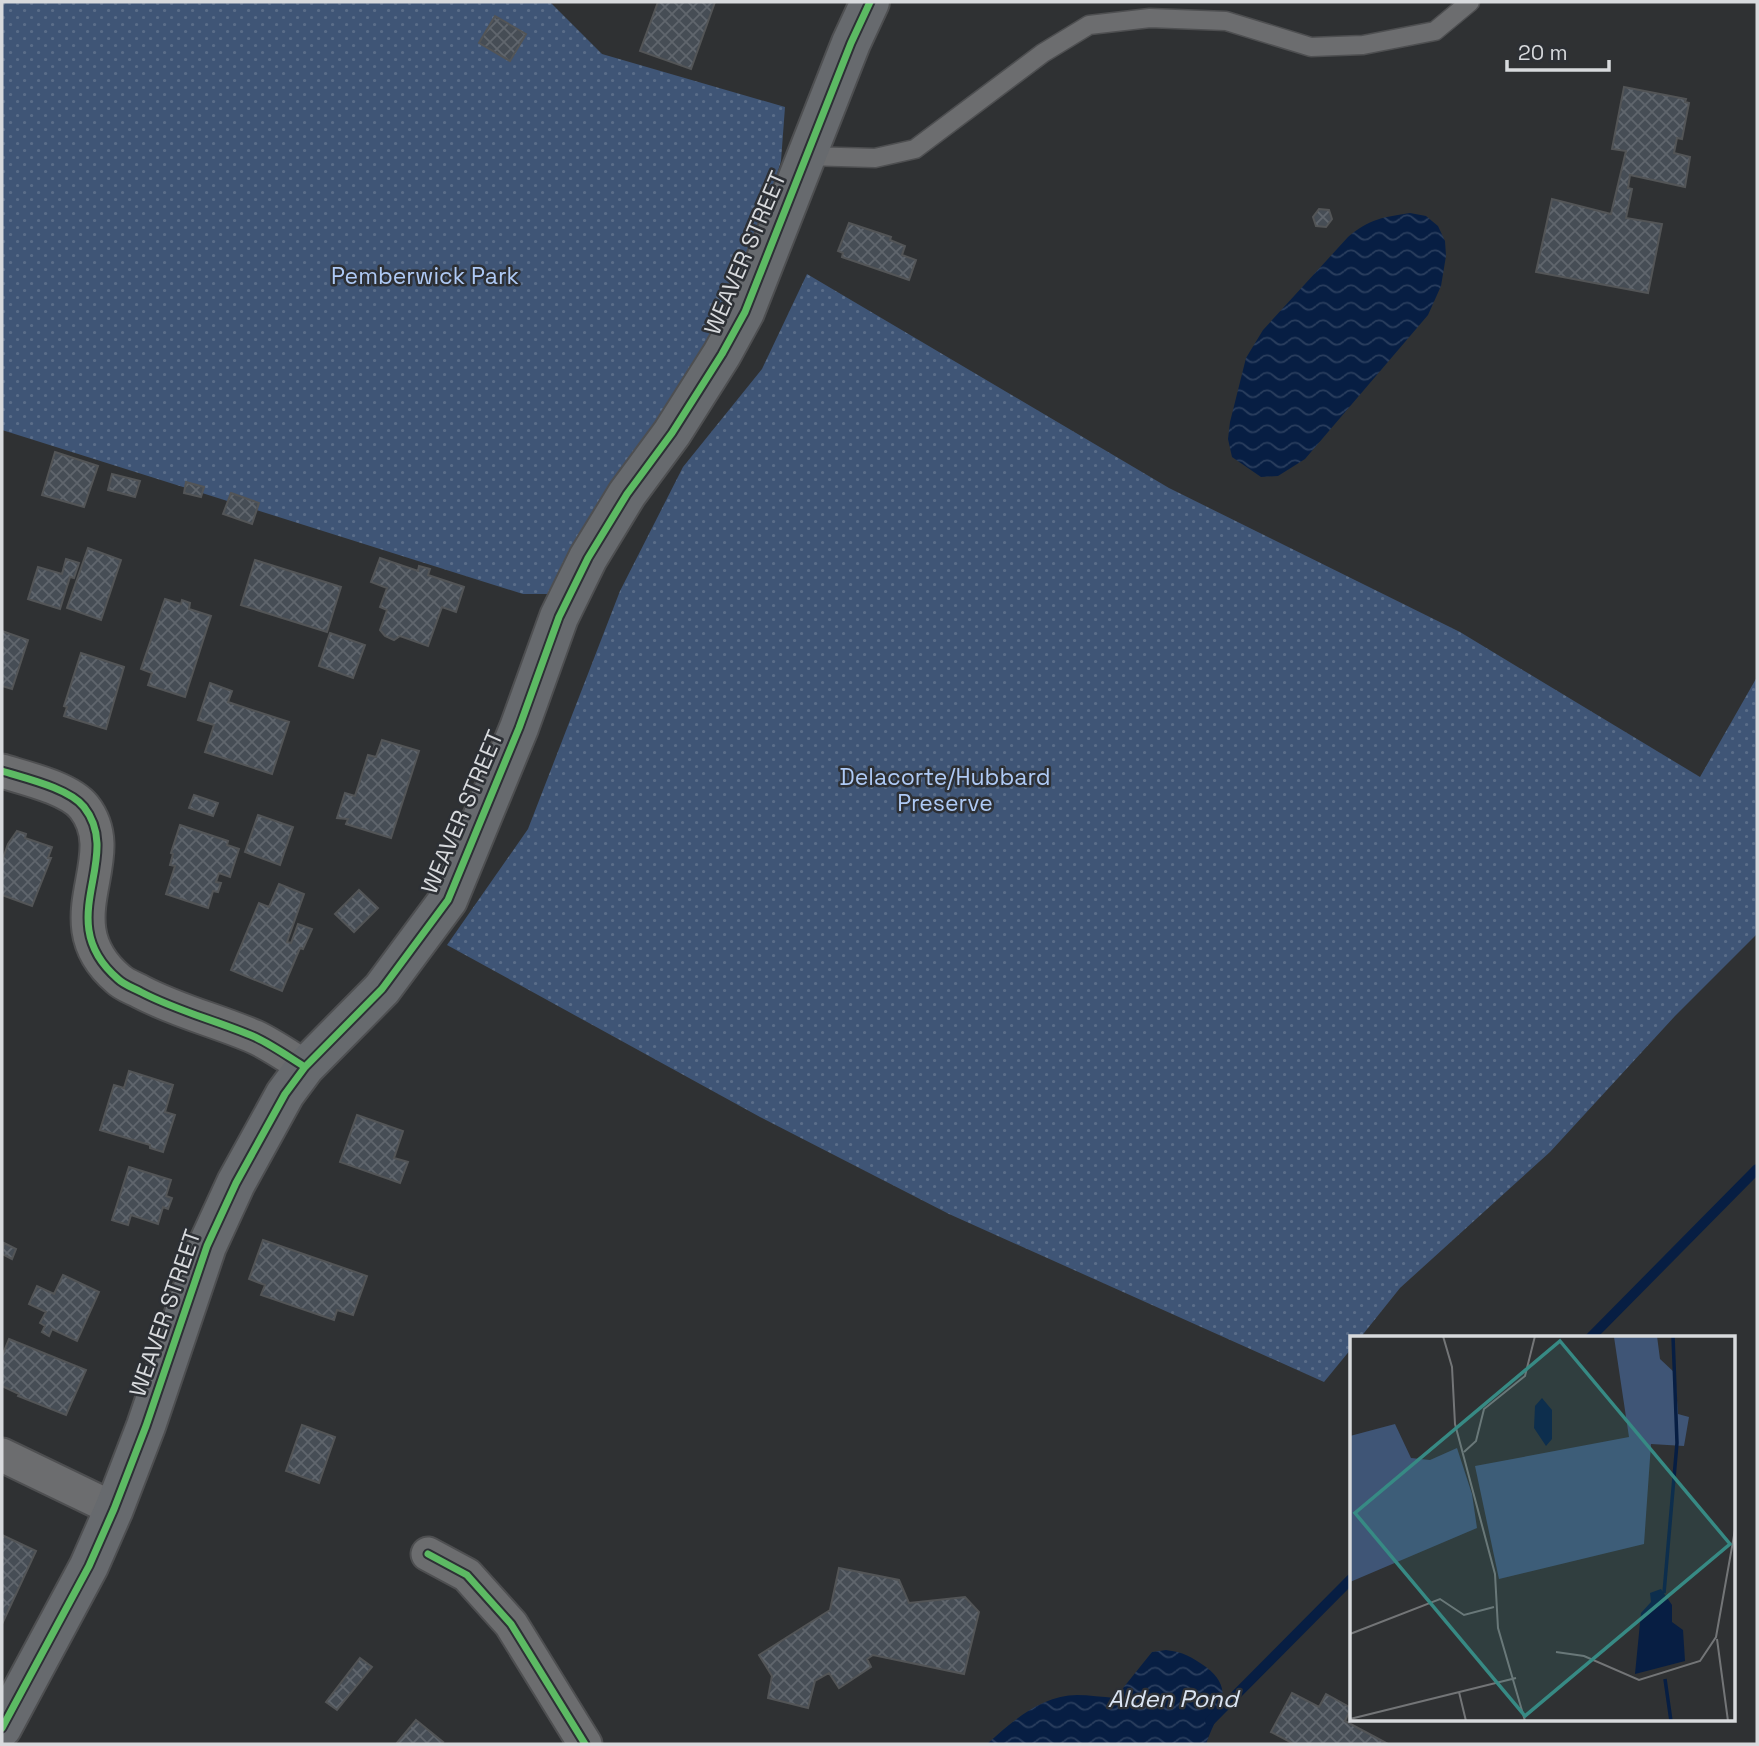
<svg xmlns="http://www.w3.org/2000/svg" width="1759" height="1746" viewBox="0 0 1759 1746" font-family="'Space Grotesk',sans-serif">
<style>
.green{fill:url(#green-dots)}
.water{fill:url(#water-waves)}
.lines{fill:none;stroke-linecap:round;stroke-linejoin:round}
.stream{stroke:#071e43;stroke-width:10}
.building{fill:url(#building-cross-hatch);stroke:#535557;stroke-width:2}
.lane-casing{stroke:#4e4f51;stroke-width:21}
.street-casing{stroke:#4e4f51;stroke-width:37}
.secondary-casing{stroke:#4e4f51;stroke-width:42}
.lane{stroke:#6c6d6f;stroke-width:18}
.street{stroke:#6c6d6f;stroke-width:33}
.secondary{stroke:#676a6e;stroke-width:38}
.cycleway-casing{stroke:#2d3035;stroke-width:11}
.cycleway{stroke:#5cba63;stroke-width:7}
.labels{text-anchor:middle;stroke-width:5;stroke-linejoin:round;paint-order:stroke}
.street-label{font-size:23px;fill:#d8dadd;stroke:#2d3035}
.park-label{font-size:23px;fill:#afcaf5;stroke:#2d3035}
.water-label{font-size:24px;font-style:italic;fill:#dbe5f3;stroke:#2d3035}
.inset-river{fill:none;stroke:#071e43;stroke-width:3.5}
.inset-road{fill:none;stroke:#737577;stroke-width:2}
.view{fill:#378a84;fill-opacity:0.15;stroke:#378a84;stroke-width:3.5}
.inset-edge{fill:none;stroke:#d8dadd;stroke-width:3.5}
</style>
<defs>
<pattern id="green-dots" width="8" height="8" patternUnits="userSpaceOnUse" patternTransform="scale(1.75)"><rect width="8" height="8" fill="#3f5576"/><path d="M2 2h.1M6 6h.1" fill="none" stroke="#5a6d89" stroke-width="1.8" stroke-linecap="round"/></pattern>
<pattern id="water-waves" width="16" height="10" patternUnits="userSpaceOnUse" patternTransform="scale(1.75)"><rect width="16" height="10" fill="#071e43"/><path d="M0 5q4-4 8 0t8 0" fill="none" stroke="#2a3e5e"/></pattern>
<pattern id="building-cross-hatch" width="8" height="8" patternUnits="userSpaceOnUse" patternTransform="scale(1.75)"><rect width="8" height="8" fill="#464d55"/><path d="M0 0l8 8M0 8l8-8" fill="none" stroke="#60666d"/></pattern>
</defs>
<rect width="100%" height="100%" fill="#2f3133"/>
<path class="green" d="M 2,2 L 550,2 L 602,54 L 785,107 L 781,161 L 741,293 L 551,594 L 523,594 L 2,430 Z
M 807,274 L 1169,488 L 1460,632 L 1700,777 L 1757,677 L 1757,934 L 1675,1016 L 1550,1152 L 1400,1288 L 1360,1338 L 1351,1338 L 1351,1349 L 1324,1382 L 949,1214 L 760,1117 L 447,945 L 528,829 L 620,591 L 683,467 L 762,369 Z"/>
<path class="water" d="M 1410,213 L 1426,216 L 1438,226 L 1445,241 L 1446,256 L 1441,286 L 1428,315 L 1305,459 L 1278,476 L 1261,477 L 1232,457 L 1228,439 L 1230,422 L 1246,358 L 1263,330 L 1348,237 C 1369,219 1384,217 1410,213 Z
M 1166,1650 C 1183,1652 1192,1657 1206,1667 C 1238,1691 1216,1714 1206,1744 L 987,1744 C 1012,1722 1041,1695 1077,1695 C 1089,1695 1102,1697 1115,1698 L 1152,1652 Z"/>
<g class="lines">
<path class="stream" d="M 1590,1338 L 1757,1169
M 1210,1721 L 1351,1579"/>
</g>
<path class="building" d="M 658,2 L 715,2 L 691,69 L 640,51 Z
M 495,16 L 526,34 L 510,61 L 479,43 Z
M 1624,87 L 1686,99 L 1685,102 L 1689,103 L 1682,139 L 1677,138 L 1674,153 L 1690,157 L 1685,187 L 1630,175 L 1628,188 L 1632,189 L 1626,218 L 1662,224 L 1648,293 L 1536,272 L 1552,199 L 1611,214 L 1626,151 L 1612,149 Z
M 1319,209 L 1329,210 L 1332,219 L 1326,227 L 1316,226 L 1313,217 Z
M 849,223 L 891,237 L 890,240 L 905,246 L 902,255 L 916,260 L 909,280 L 842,257 L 843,253 L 838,251 Z
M 55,452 L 98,466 L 84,507 L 42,495 Z
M 112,474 L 140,481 L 135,497 L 108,490 Z
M 186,482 L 204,487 L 201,497 L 184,493 Z
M 231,493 L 259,503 L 252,524 L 223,514 Z
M 88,548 L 121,560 L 101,620 L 67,608 Z
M 380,558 L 418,571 L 419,566 L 430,569 L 428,575 L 464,587 L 456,612 L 442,607 L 428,646 L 400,636 L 394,640 L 385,636 L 380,630 L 387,610 L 380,607 L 387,588 L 371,582 Z
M 66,559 L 79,563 L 74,578 L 70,577 L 60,609 L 28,599 L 38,567 L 62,574 Z
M 255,560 L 341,587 L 327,632 L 241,605 Z
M 165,599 L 181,604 L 182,600 L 190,603 L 189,609 L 211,616 L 185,697 L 148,685 L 152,673 L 141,669 Z
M 2,631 L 28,640 L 12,689 L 2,686 Z
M 330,633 L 365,645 L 353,678 L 319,666 Z
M 81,653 L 124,667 L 106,729 L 64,716 L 67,707 L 64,706 Z
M 210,683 L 232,691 L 228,702 L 289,722 L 272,774 L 205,752 L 214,725 L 198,720 Z
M 382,740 L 419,751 L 391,838 L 346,824 L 348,819 L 337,818 L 345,793 L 355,796 L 368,755 L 376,757 Z
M 194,795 L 218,803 L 213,816 L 189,808 Z
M 258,815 L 293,827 L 280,865 L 245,852 Z
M 180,825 L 228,841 L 227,845 L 239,849 L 230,877 L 219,873 L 216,882 L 221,883 L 218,892 L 213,891 L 208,908 L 166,894 L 175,866 L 170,865 L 173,854 L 171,853 Z
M 17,831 L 26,834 L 25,838 L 52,847 L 48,858 L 51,858 L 32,906 L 2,895 L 2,861 L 8,844 Z
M 279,884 L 304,894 L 287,942 L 291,943 L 298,924 L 312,929 L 303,949 L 300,948 L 282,991 L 231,970 L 259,903 L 269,907 Z
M 359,890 L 378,908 L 354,932 L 335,914 Z
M 129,1071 L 173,1085 L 165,1112 L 175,1115 L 163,1152 L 150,1148 L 150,1145 L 100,1130 L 114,1085 L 124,1088 Z
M 357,1115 L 403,1131 L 394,1158 L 408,1162 L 400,1183 L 340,1162 Z
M 129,1167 L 171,1180 L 166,1196 L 172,1198 L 168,1209 L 163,1207 L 158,1224 L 131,1215 L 128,1225 L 112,1220 Z
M 263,1240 L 367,1276 L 353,1315 L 337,1310 L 334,1320 L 261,1295 L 265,1285 L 249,1279 Z
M 4,1243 L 16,1249 L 12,1259 L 2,1254 Z
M 63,1275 L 99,1292 L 77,1341 L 52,1329 L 49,1336 L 42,1332 L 45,1326 L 40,1323 L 46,1312 L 29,1304 L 37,1286 L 54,1294 Z
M 9,1339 L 86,1370 L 66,1415 L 18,1396 L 19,1394 L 2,1386 L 2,1356 Z
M 302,1425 L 335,1437 L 319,1483 L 286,1471 Z
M 2,1535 L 36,1551 L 2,1624 Z
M 839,1568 L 899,1580 L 909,1603 L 965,1597 L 979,1612 L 964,1674 L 873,1655 L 867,1659 L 871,1667 L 839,1688 L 829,1673 L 815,1681 L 808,1708 L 768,1698 L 772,1676 L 759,1655 L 830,1610 Z
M 360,1658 L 372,1667 L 337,1710 L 326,1702 Z
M 1292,1693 L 1319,1707 L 1326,1694 L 1351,1708 L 1345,1721 L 1388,1744 L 1294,1744 L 1271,1732 Z
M 416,1720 L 443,1742 L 440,1744 L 396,1744 Z"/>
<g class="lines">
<defs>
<path id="lane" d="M 806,156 L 875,158 L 915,149 L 1043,53 L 1089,25 L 1150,18 L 1226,21 L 1311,47 L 1363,45 L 1435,31 L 1470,2"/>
<path id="street" d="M 2,771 C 24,778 69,788 84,807 C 125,859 50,921 118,979 C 124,985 134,988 141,992 C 177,1011 218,1021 255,1037 C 272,1045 289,1057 305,1067
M 2,1455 L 114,1509
M 428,1554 L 467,1575 L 511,1624 L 585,1744"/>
<path id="secondary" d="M 2,1728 L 89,1566 L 114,1509 L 146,1426 L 207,1246 L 236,1183 L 285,1094 L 305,1067 L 382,989 L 448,900 L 519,728 L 559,617 L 588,558 L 627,494 L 672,433 L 722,354 L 745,312 L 851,43 L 870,2"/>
</defs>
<use href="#lane" class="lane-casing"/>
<use href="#street" class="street-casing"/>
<use href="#secondary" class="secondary-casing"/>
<use href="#lane" class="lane"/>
<use href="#street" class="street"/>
<use href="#secondary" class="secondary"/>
<defs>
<path id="cycleway" d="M 2,771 C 24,778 69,788 84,807 C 125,859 50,921 118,979 C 124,985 134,988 141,992 C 177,1011 218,1021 255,1037 C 272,1045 289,1057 305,1067
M 428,1554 L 467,1575 L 511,1624 L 585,1744
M 2,1728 L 89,1566 L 114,1509 L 146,1426 L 207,1246 L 236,1183 L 285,1094 L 305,1067 L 382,989 L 448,900 L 519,728 L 559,617 L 588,558 L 627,494 L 672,433 L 722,354 L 745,312 L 851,43 L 870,2"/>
</defs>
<use href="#cycleway" class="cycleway-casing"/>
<use href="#cycleway" class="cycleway"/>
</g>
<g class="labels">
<g class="street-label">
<text transform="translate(745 253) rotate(-67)" y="8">WEAVER STREET</text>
<text transform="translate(462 812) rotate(-67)" y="8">WEAVER STREET</text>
<text transform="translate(165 1313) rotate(-71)" y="8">WEAVER STREET</text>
</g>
<g class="park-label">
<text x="425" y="284">Pemberwick Park</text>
<text x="945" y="785">Delacorte/Hubbard<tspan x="945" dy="26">Preserve</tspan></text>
</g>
<g class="water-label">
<text x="1173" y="1707">Alden Pond</text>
</g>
</g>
<g transform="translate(1350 1336)">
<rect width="385" height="385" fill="#2f3133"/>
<path d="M 307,0 L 310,23 L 325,37 L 328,78 L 339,81 L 334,110 L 301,108 L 294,208 L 149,243 L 125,130 L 279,101 L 264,1 ZM 45,88 L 61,122 L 80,124 L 107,112 L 122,158 L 127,192 L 0,246 L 0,100 Z" fill="#3f5576"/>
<path d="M 192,62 L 202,74 L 202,103 L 196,110 L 184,92 L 185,70 ZM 311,253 L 322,269 L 322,286 L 333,294 L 335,325 L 285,338 L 291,277 L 301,266 L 300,257 Z" fill="#071e43"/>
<path class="inset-river" d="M 314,257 L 327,107 L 323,0M 315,343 L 321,385"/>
<path class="inset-road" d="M 93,0 L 102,31 L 105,88 L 145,238 L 148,292 L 175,385M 114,116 L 126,105 L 134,73 L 175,40 L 185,0M 0,298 L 90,263 L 114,279 L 144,271M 367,303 L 378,385M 206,316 L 234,320 L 289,344 L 350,325 L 366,301 L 385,194M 109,356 L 116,385M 0,383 L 166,342"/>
<path class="view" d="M 210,5 L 380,208 L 175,380 L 5,177 Z"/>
<rect width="385" height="385" class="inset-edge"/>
</g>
<rect width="1759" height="1746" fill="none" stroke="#d8dadd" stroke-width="7"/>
<path d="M1507 60v10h102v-10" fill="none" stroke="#d8dadd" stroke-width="3.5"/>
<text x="1518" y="60" font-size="21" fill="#d8dadd" stroke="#2d3035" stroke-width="5" paint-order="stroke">20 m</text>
</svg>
